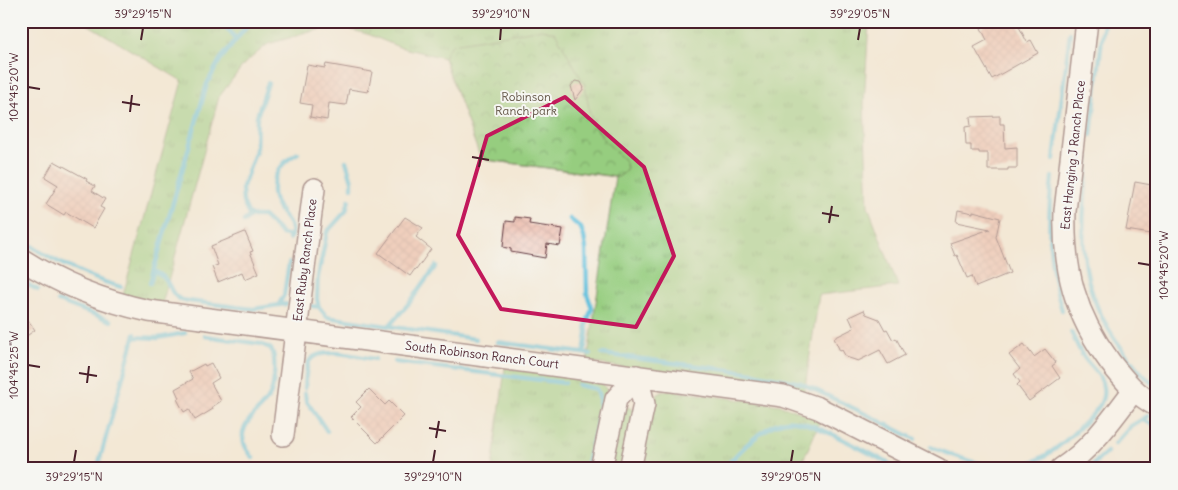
<svg xmlns="http://www.w3.org/2000/svg" width="1178" height="490" viewBox="0 0 1178 490" font-family="Delius,sans-serif">
<style>
.grass{fill:url(#grass-tufts);stroke:#707655}
.park{fill:url(#park-crowns);stroke:#707655}
.lines{fill:none;stroke-linecap:round;stroke-linejoin:round}
.stream{stroke:#5ebfdc;stroke-width:4.5}
.building{fill:url(#building-cross-hatch)}
.minor-casing{stroke:#633d44;stroke-width:24}
.minor{stroke:#fff;stroke-width:21}
.marked{fill:none;stroke:#c2185b;stroke-width:4;stroke-linejoin:round}
.ticks{fill:none;stroke:#4a1f2b;stroke-width:2}
.labels{text-anchor:middle;stroke-width:4;stroke-linejoin:round;paint-order:stroke}
.park-label{font-size:12px;fill:#615344;stroke:#f6f6f2}
.street-label{font-size:12px;fill:#4a1f2b;stroke:#f6f6f2}
.neatline{fill:none;stroke:#4a1f2b;stroke-width:2}
.ticks-label{font-size:12px;text-anchor:middle;fill:#4a1f2b}
</style>
<defs>
<pattern id="grass-tufts" width="24" height="20" patternUnits="userSpaceOnUse" patternTransform="scale(1.25)"><rect width="24" height="20" fill="#96cd7f"/><path d="M3 7l-1-3M5 7V3M7 7l1-3M15 17l-1-3M17 17v-4M19 17l1-3" fill="none" stroke="#7ca668"/></pattern>
<pattern id="park-crowns" width="20" height="18" patternUnits="userSpaceOnUse" patternTransform="scale(1.25)"><rect width="20" height="18" fill="#96cd7f"/><path d="M2 6a3 3 0 1 1 6 0M12 15a3 3 0 1 1 6 0" fill="none" stroke="#7ca668"/></pattern>
<pattern id="building-cross-hatch" width="8" height="8" patternUnits="userSpaceOnUse" patternTransform="scale(1.25)"><rect width="8" height="8" fill="#ebb09f"/><path d="M0 0l8 8M0 8l8-8" fill="none" stroke="#cb9789"/></pattern>
</defs>
<rect width="100%" height="100%" fill="#f6f6f2"/>
<filter id="ink" filterUnits="userSpaceOnUse"><feTurbulence type="fractalNoise" baseFrequency=".02" numOctaves="2"/><feDisplacementMap in="SourceGraphic" scale="10" xChannelSelector="R" yChannelSelector="G"/><feConvolveMatrix kernelMatrix="1 2 1 2 8 2 1 2 1" color-interpolation-filters="sRGB"/></filter>
<filter id="wash" filterUnits="userSpaceOnUse"><feTurbulence type="fractalNoise" baseFrequency=".0096" numOctaves="4" result="noise"/><feDisplacementMap in="SourceGraphic" scale="20" xChannelSelector="R" yChannelSelector="G"/><feGaussianBlur stdDeviation="1.12" result="paint"/><feColorMatrix in="noise" values="0 0 0 0 0 0 0 0 0 0 0 0 0 0 0 0 0 1.4 0 .05"/><feComposite in="paint" operator="in"/></filter>
<g filter="url(#wash)">
<rect width="100%" height="100%" fill="#f3e8d5"/>
<path class="grass" d="M 82,21 L 869,21 L 864,104 L 868,206 L 898,286 L 819,295 L 804,394 L 587,362 L 615,177 L 487,160 L 479,154 L 444,58 L 399,47 L 370,35 L 335,25 L 268,44 L 244,64 L 219,97 L 162,304 L 123,295 L 182,81 Z
M 505,368 L 601,381 L 609,394 L 593,469 L 492,469 Z
M 668,390 L 781,405 L 821,420 L 799,469 L 638,469 L 652,403 C 655,395 660,392 668,390 Z
M 628,407 L 633,410 L 622,469 L 609,469 L 624,408 Z"/>
<path class="park" d="M 542,29 L 555,32 L 585,85 L 590,115 L 603,139 L 625,161 L 627,168 L 625,172 L 618,177 L 487,160 L 479,154 L 444,58 L 447,50 L 453,44 Z"/>
<g class="lines">
<path class="stream" d="M 221,21 L 236,39
M 268,83 L 257,116 L 256,150 L 242,189 L 243,202 L 248,213 L 253,216 L 263,216 L 282,234 L 291,236
M 1091,135 L 1104,21
M 1088,156 C 1082,231 1073,286 1123,350 C 1133,363 1143,377 1157,387
M 1054,159 L 1070,33
M 346,161 L 352,181 L 352,188
M 1052,177 C 1047,223 1048,266 1062,310
M 570,219 L 581,228 L 584,237 L 586,249 L 587,294 L 592,308 L 586,325 L 587,332 L 584,353
M 244,221 L 251,215
M 21,238 C 45,258 91,279 121,287
M 289,239 C 296,226 285,219 279,209 C 265,187 277,164 298,153
M 154,271 C 157,273 162,275 164,278 C 172,286 169,293 181,300 L 253,309 L 286,304
M 21,281 L 38,290
M 150,283 L 207,84 L 220,60 L 251,21
M 58,301 L 111,321
M 279,304 L 284,295 L 289,263
M 312,306 L 319,307 L 327,317 L 476,339
M 319,307 L 317,299 L 318,277 L 327,232 L 346,211 L 349,200
M 389,326 L 410,302 L 436,266
M 205,336 L 261,344 C 264,346 268,346 271,349 C 277,357 274,387 270,395 C 263,409 246,418 243,433 C 242,444 247,450 253,458
M 134,337 L 158,338 L 185,333
M 497,342 L 590,354
M 602,354 L 753,373 L 801,383 L 872,417 L 915,439
M 395,362 L 565,383
M 578,385 L 596,389 C 606,402 590,453 585,469
M 305,388 C 306,380 305,366 310,360 C 321,346 360,357 375,359
M 305,393 L 306,400 L 327,431
M 1142,420 L 1157,426
M 1115,444 L 1131,426 L 1148,416
M 931,447 C 998,473 1028,481 1082,425 C 1093,414 1106,404 1103,387 C 1102,374 1089,366 1083,356 C 1078,348 1075,340 1071,332
M 97,469 L 135,334
M 724,469 C 737,453 766,423 787,421 C 810,418 876,457 899,469
M 1088,469 L 1107,452"/>
</g>
<g id="blocks">
<path class="building" d="M 993,21 L 1016,21 L 1027,42 L 1031,40 L 1038,53 L 992,79 L 974,47 L 987,40 L 981,28 Z
M 326,64 L 372,72 L 368,92 L 349,89 L 346,105 L 329,103 L 327,120 L 310,117 L 312,105 L 300,103 L 307,65 L 325,68 Z
M 575,81 L 581,82 L 584,88 L 575,100 L 571,86 Z
M 1000,116 L 1000,124 L 1004,124 L 1005,148 L 1017,147 L 1017,168 L 1008,168 L 1008,170 L 988,170 L 988,153 L 979,153 L 979,151 L 971,151 L 971,145 L 966,145 L 965,127 L 971,126 L 970,117 Z
M 54,161 L 87,179 L 86,181 L 95,186 L 92,191 L 105,199 L 100,207 L 104,209 L 93,228 L 66,212 L 64,215 L 46,204 L 58,185 L 45,177 Z
M 1135,182 L 1157,186 L 1157,235 L 1126,230 Z
M 958,210 L 973,213 L 973,211 L 1000,218 L 996,237 L 1010,273 L 976,287 L 972,276 L 967,278 L 957,255 L 955,256 L 950,243 L 990,229 L 956,222 Z
M 405,217 L 423,228 L 416,237 L 431,249 L 416,270 L 415,269 L 410,276 L 378,253 Z
M 515,217 L 530,219 L 529,224 L 563,229 L 560,246 L 547,244 L 545,258 L 511,252 L 511,249 L 503,247 L 506,221 L 515,222 Z
M 245,232 L 253,251 L 250,252 L 259,273 L 245,279 L 242,272 L 218,282 L 212,267 L 218,265 L 211,246 Z
M 21,310 L 35,330 L 21,340 Z
M 864,310 L 866,314 L 879,319 L 885,330 L 887,329 L 893,340 L 896,338 L 905,355 L 888,364 L 880,350 L 858,361 L 846,357 L 842,350 L 840,351 L 834,338 L 854,328 L 849,317 Z
M 1024,344 L 1034,357 L 1045,349 L 1056,363 L 1052,366 L 1060,378 L 1029,401 L 1017,385 L 1020,382 L 1014,374 L 1020,369 L 1009,355 Z
M 211,363 L 219,378 L 211,383 L 221,401 L 212,407 L 213,409 L 195,420 L 189,409 L 184,412 L 177,399 L 179,398 L 175,389 L 193,379 L 189,372 L 204,364 L 205,366 Z
M 369,389 L 385,405 L 389,401 L 404,416 L 377,443 L 351,417 L 361,407 L 356,402 Z"/>
</g>
</g>
<g filter="url(#ink)">
<use href="#blocks" fill-opacity="0" stroke="#633d44" stroke-width="1"/>
<g class="lines">
<defs>
<path id="minor" d="M 1087,21 L 1065,211 C 1063,269 1075,315 1110,362 C 1124,380 1136,395 1157,406
M 21,259 C 61,285 103,301 149,311 L 783,396 L 818,408 L 938,469
M 283,435 L 314,189
M 601,469 L 616,399 L 637,376
M 630,469 L 644,404 L 637,376
M 1061,469 C 1091,449 1112,419 1133,391"/>
</defs>
<use href="#minor" class="minor-casing"/>
<use href="#minor" class="minor"/>
</g>
</g>
<path d="M0 0H1178V490H0ZM 565,97 L 644,167 L 674,256 L 636,327 L 501,309 L 458,235 L 487,136 Z" fill="#f3e8d5" fill-opacity=".55" fill-rule="evenodd"/>
<path class="marked" d="M 565,97 L 644,167 L 674,256 L 636,327 L 501,309 L 458,235 L 487,136 Z"/>
<path class="ticks" d="M 141,40 L 143,28M 500,40 L 501,28M 858,40 L 860,28M 28,87 L 40,89M 122,102 L 140,105M 130,112 L 132,95M 472,157 L 489,160M 479,167 L 482,150M 822,213 L 839,216M 829,223 L 832,206M 1138,263 L 1150,265M 28,365 L 40,367M 79,373 L 97,376M 87,383 L 89,366M 429,428 L 446,431M 436,438 L 439,421M 74,462 L 76,450M 433,462 L 435,450M 791,462 L 793,450"/>
<g class="labels">
<g class="park-label">
<text x="526" y="101">Robinson<tspan x="526" dy="14">Ranch park</tspan></text>
</g>
<g class="street-label">
<text transform="translate(1073 155) rotate(-84)" y="4">East Hanging J Ranch Place</text>
<text transform="translate(305 260) rotate(-83)" y="4">East Ruby Ranch Place</text>
<text transform="translate(482 355) rotate(7)" y="4">South Robinson Ranch Court</text>
</g>
</g>
<rect width="1178" height="490" fill="none" stroke="#f6f6f2" stroke-width="55"/>
<rect x="28" y="28" width="1122" height="434" class="neatline"/>
<g class="ticks-label">
<text x="143" y="18">39°29'15"N</text>
<text x="501" y="18">39°29'10"N</text>
<text x="860" y="18">39°29'05"N</text>
<text transform="translate(14 87) rotate(-90)" y="4">104°45'20"W</text>
<text transform="translate(1164 265) rotate(-90)" y="4">104°45'20"W</text>
<text transform="translate(14 365) rotate(-90)" y="4">104°45'25"W</text>
<text x="74" y="481">39°29'15"N</text>
<text x="433" y="481">39°29'10"N</text>
<text x="791" y="481">39°29'05"N</text>
</g>
</svg>
